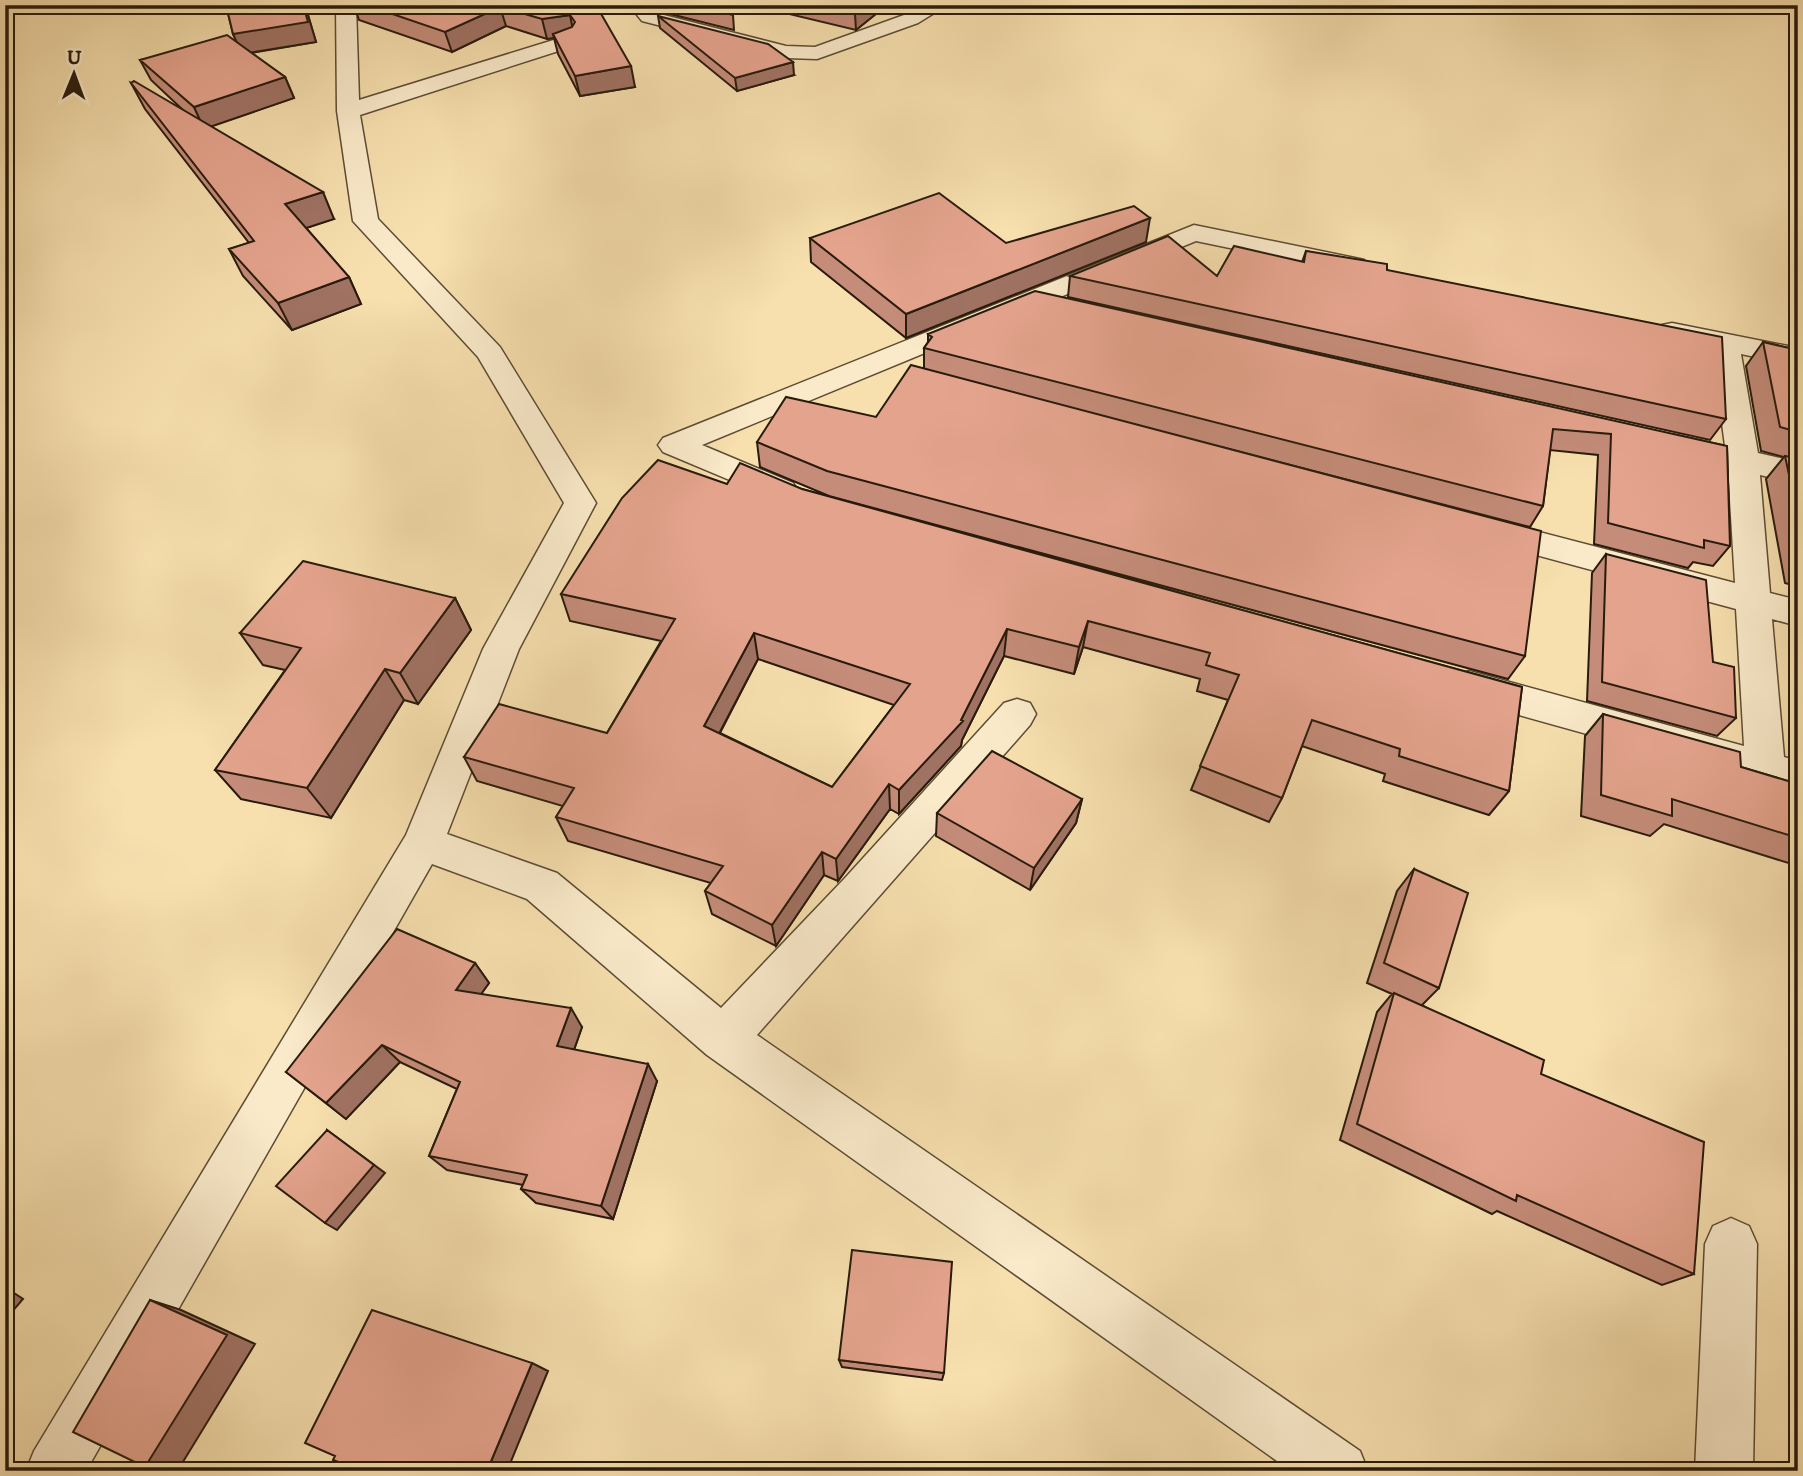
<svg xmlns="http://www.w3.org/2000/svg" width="1803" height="1476" viewBox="0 0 1803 1476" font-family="'IM FELL DW Pica',serif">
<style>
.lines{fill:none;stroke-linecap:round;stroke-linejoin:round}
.minor-casing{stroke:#5c4c34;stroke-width:3}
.minor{fill:#faeaca;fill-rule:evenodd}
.wall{fill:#c48c79;stroke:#291b0c;stroke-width:2;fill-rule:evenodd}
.shaded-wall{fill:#a07263;stroke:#291b0c;stroke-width:2}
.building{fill:#e4a38d;stroke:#291b0c;stroke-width:2;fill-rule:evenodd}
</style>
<rect width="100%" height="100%" fill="#f7dfae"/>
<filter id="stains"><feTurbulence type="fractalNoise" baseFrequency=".00286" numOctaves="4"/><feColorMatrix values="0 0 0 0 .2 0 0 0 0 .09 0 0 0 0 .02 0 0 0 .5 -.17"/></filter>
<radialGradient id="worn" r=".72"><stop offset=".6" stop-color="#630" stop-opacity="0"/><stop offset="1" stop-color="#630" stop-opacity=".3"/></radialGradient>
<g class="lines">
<defs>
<path id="minor" d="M 336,5 L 356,5 L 359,100 L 560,38 L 574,38 L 577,42 L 574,46 L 360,115 L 378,219 L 500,347 L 596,503 L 519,649 L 447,834 L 557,873 L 721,1008 L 845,878 L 1004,703 L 1017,699 L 1030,703 L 1036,714 L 1030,725 L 757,1035 L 1360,1451 L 1368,1471 L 1291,1471 L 707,1055 L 527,899 L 432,864 L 86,1471 L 26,1471 L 34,1451 L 406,835 L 483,649 L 564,503 L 478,357 L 353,221 L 337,111 Z
M 629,5 L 650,5 L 656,13 L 786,46 L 815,47 L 904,15 L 922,5 L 947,5 L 918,23 L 817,59 L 786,58 L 642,21 Z
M 1194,225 L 1355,258 L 1364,260 L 1368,266 L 1364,272 L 1355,274 L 1196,241 L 702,445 L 793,483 L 798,491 L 793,499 L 782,502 L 663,452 L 658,445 L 663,438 Z
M 1672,323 L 1798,348 L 1798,366 L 1741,354 L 1758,453 L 1798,462 L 1798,484 L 1760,475 L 1770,593 L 1798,600 L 1798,626 L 1772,619 L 1784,757 L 1798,761 L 1798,793 L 1469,701 L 1456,696 L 1450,686 L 1456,676 L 1469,671 L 1744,746 L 1736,609 L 1477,539 L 1472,531 L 1477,523 L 1489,519 L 1735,583 L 1728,467 L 1664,452 L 1659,445 L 1664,438 L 1675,435 L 1725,446 L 1712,348 L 1662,337 L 1658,331 L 1662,325 Z
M 1731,1218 L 1749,1226 L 1757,1244 L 1753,1471 L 1695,1471 L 1705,1244 L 1713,1226 Z"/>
</defs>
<use href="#minor" class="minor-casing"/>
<use href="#minor" class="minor"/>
</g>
<path class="wall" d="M 226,5 L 305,5 L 316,42 L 251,53 L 285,77 L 294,98 L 211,126 L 334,219 L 306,228 L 349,277 L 361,304 L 292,330 L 243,276 L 229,249 L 249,243 L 145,109 L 131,83 L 184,111 L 151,80 L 140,60 L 237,42 L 233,34 Z
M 316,5 L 335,5 L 333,11 Z
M 354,5 L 596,5 L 635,87 L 580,96 L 558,54 L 554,38 L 547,39 L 506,26 L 452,52 L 359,20 Z
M 653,5 L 720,5 L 733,15 L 734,30 L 658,11 Z
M 752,5 L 887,5 L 856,30 Z
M 658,16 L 794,75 L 737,91 L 660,28 Z
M 810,238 L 1006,243 L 1146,242 L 906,338 L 811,262 Z
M 1306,251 L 1387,270 L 1726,419 L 1710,440 L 1068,297 L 1070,276 L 1217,276 L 1302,262 Z
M 928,334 L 1727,446 L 1730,546 L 1713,566 L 1693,562 L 1688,568 L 1594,544 L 1598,455 L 1550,450 L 1543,506 L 1530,527 L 1221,447 L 1525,656 L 1508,679 L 829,496 L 760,467 L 757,442 L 876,417 L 924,368 L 924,348 L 928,342 Z
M 1763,342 L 1798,350 L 1798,598 L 1794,596 L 1792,585 L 1785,583 L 1766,479 L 1784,457 L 1761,451 L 1746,366 Z
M 727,484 L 802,489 L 1522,687 L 1509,791 L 1489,815 L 1383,781 L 1385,774 L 1302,746 L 1282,798 L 1269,822 L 1191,790 L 1228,700 L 1197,691 L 1200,679 L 1083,647 L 1074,674 L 1004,656 L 962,740 L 961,746 L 899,814 L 890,809 L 838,881 L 824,875 L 776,946 L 712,914 L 705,891 L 711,883 L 568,841 L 556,817 L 563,806 L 477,781 L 464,757 L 607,733 L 661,641 L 570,621 L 561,594 ZM 758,659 L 894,705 L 832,787 L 720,733 Z
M 1606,554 L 1736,718 L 1717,736 L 1587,701 L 1592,573 Z
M 455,598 L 471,630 L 418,704 L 404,700 L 331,818 L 241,799 L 215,770 L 285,670 L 263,665 L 240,633 Z
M 1603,714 L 1741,767 L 1798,784 L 1798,866 L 1664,824 L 1650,836 L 1581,816 L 1585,736 Z
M 1082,799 L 1076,823 L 1030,890 L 936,836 L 937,813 Z
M 1414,869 L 1439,988 L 1422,1005 L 1541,1074 L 1694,1274 L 1662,1285 L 1497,1211 L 1492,1214 L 1340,1140 L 1377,1012 L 1392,994 L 1367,983 L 1397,891 Z
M 475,963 L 489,983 L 481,994 L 582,1027 L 574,1050 L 657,1081 L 613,1219 L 536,1203 L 521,1189 L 523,1185 L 447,1170 L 429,1156 L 457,1089 L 400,1062 L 346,1119 L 286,1072 Z
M 839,1360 L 944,1373 L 942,1380 L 842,1367 Z"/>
<path class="shaded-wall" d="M 303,5 L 305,5 L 316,42 L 242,54 L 233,34 Z
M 867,5 L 887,5 L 856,30 L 855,14 Z
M 500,7 L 506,26 L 452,52 L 445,32 Z
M 570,15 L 574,35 L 553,34 L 554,38 L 547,39 L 542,19 Z
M 793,62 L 794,75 L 737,91 L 735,78 Z
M 631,66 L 635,87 L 580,96 L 575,76 Z
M 285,77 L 294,98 L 204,129 L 194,107 Z
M 323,192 L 334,219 L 297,231 L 285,204 Z
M 1150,218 L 1146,242 L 906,338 L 906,314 Z
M 349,277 L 361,304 L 292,330 L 278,303 Z
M 455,598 L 471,630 L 418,704 L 400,673 Z
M 1088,621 L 1083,647 L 1074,674 L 1079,647 Z
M 1007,629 L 1004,656 L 962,740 L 961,746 L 899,814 L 899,790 L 961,720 Z
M 754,633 L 758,659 L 710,751 L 704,726 Z
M 385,669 L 404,700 L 331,818 L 307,788 Z
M 889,784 L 890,809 L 838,881 L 836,859 Z
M 1082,799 L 1076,823 L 1030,890 L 1034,868 Z
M 822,852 L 824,875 L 776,946 L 772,925 Z
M 475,963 L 489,983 L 471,1008 L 456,990 Z
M 571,1008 L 582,1027 L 569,1064 L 557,1046 Z
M 382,1045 L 400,1062 L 346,1119 L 326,1103 Z
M 648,1064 L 657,1081 L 613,1219 L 601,1206 Z
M 327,1130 L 385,1173 L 337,1230 L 325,1223 Z
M 5,1287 L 23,1299 L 5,1320 Z
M 150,1300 L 181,1310 L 255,1344 L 178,1470 L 145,1467 Z
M 532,1363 L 548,1371 L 507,1471 L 487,1471 Z"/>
<path class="building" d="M 226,5 L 303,5 L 308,22 L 233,34 Z
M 366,5 L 596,5 L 631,66 L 575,76 L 553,34 L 572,27 L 575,22 L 570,15 L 542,19 L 500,7 L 445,32 Z
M 695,5 L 720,5 L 733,15 Z
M 818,5 L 867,5 L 855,14 Z
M 658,16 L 768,44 L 793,62 L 735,78 Z
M 227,35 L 285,77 L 194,107 L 140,60 Z
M 134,81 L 323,192 L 285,204 L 349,277 L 278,303 L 229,249 L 254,241 L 131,83 Z
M 939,193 L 1006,243 L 1134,206 L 1150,218 L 906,314 L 810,238 Z
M 1168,236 L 1217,276 L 1234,246 L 1304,262 L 1306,251 L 1387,264 L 1387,270 L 1722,337 L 1726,419 L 1070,276 Z
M 1035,291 L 1727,446 L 1730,546 L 1704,540 L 1704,548 L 1608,523 L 1611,434 L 1553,429 L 1543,506 L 924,348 L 932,337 L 928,334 Z
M 1763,342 L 1798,350 L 1798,432 L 1780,427 Z
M 911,365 L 1541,531 L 1525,656 L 827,471 L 757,442 L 786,397 L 876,417 Z
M 1785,456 L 1798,458 L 1798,517 Z
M 658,460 L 727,484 L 740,463 L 802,489 L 1522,687 L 1509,791 L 1399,756 L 1400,749 L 1312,720 L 1282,798 L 1200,766 L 1239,675 L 1206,665 L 1210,653 L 1088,621 L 1079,647 L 1007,629 L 961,720 L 963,721 L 899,790 L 889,784 L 836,859 L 822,852 L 772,925 L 705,891 L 723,866 L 556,817 L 574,788 L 464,757 L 499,704 L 607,733 L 675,619 L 561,594 L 622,498 ZM 754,633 L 910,684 L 832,787 L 704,726 Z
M 1606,554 L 1706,580 L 1713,662 L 1734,667 L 1736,718 L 1602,682 Z
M 303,561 L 455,598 L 400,673 L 385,669 L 307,788 L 215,770 L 301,648 L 240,633 Z
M 1603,714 L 1740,752 L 1741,767 L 1798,784 L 1798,838 L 1672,799 L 1672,816 L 1601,795 Z
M 992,751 L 1082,799 L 1034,868 L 937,813 Z
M 1414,869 L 1468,893 L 1439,988 L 1384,963 Z
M 397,929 L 475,963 L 456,990 L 571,1008 L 557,1046 L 648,1064 L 601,1206 L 521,1189 L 527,1175 L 429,1156 L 460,1082 L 382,1045 L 326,1103 L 286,1072 Z
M 1394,993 L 1544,1060 L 1541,1074 L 1704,1142 L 1694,1274 L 1517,1195 L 1516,1201 L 1357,1124 Z
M 327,1130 L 374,1165 L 325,1223 L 276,1186 Z
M 852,1250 L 952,1262 L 944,1373 L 839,1360 Z
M 150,1300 L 227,1335 L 145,1467 L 73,1432 Z
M 372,1310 L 532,1363 L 487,1471 L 362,1471 L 333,1460 L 335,1456 L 305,1443 Z"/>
<rect width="1803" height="1476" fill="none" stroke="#f7dfae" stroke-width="28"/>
<rect x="7" y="7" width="1789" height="1462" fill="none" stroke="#291b0c" stroke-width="3.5"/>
<rect x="14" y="14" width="1775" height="1448" fill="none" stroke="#291b0c" stroke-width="2"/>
<g transform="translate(74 74) rotate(1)" stroke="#faeaca" stroke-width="5" paint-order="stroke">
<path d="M0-5L12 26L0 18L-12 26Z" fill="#291b0c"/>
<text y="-10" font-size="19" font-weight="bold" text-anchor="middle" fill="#291b0c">U</text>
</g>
<rect width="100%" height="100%" filter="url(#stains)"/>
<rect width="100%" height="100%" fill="url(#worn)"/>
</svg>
